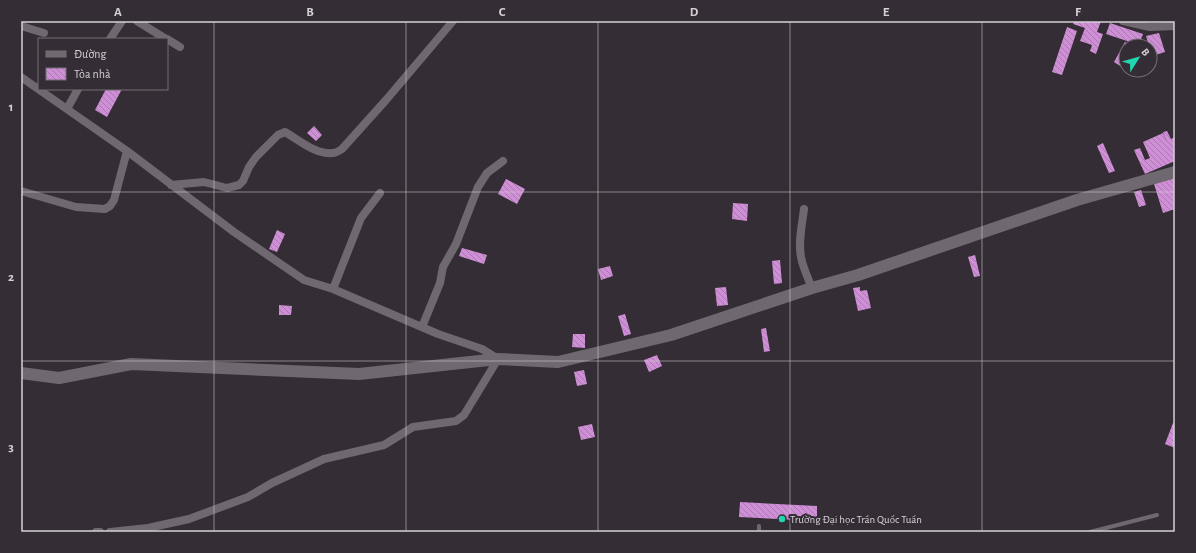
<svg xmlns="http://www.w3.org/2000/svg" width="1196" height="553" viewBox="0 0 1196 553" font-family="'Alegreya Sans',sans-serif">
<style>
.building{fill:url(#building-back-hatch)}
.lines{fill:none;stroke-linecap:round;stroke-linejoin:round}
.lane{stroke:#706871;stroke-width:4}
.street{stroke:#706871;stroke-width:8}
.secondary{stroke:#706871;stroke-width:12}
.grid{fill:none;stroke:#d5d0d6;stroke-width:1;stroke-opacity:0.55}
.poi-dot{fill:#21d5af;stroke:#352d35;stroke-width:1.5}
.labels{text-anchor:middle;stroke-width:4;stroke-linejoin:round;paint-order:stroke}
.poi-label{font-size:11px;fill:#d5d0d6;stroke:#352d35;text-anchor:start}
.neatline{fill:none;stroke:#d5d0d6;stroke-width:1.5}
.grid-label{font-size:13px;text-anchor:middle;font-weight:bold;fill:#d5d0d6}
</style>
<defs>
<pattern id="building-back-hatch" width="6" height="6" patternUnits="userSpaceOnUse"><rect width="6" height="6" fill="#cf8fd6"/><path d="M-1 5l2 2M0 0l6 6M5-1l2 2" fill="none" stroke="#ab7bb0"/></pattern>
</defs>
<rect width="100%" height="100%" fill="#352d35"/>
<path class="building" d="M 1074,21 L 1101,21 L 1097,32 L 1103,34 L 1096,54 L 1090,51 L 1092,45 L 1080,41 L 1085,28 L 1073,24 Z
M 1110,23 L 1143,34 L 1139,45 L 1106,34 Z
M 1067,27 L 1077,31 L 1062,75 L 1052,72 Z
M 1159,33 L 1165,52 L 1152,56 L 1146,36 Z
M 1125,42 L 1131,46 L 1126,46 L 1125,69 L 1114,62 Z
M 106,89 L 122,89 L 107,117 L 95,110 Z
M 314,126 L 322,135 L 316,141 L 307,133 Z
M 1167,131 L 1171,139 L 1175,137 L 1175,161 L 1145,174 L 1134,150 L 1140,148 L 1145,160 L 1150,158 L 1143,142 L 1163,133 L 1167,143 L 1163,132 Z
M 1103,143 L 1115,171 L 1109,173 L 1097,146 Z
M 1175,178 L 1175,209 L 1163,213 L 1154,184 Z
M 506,179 L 525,189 L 517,204 L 498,194 Z
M 1141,190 L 1146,205 L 1139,207 L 1134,192 Z
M 733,203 L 748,204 L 747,221 L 732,219 Z
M 277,230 L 285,234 L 277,252 L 269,249 Z
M 462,248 L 487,255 L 484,264 L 459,256 Z
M 975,255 L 980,276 L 974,277 L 968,257 Z
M 780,260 L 782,283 L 774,284 L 772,261 Z
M 610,266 L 613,276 L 601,280 L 598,269 Z
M 726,287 L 728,305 L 717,306 L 715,288 Z
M 860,287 L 860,291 L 867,290 L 871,308 L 858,311 L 853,288 Z
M 279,305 L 292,306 L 291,315 L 279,315 Z
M 625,314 L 631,334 L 624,336 L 618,316 Z
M 766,328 L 770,351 L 764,352 L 761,329 Z
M 573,334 L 585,334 L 585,348 L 572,347 Z
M 657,355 L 662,366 L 649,372 L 644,360 Z
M 584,370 L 587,384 L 577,386 L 574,372 Z
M 1173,423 L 1175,424 L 1175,448 L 1165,444 Z
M 592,424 L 595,437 L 581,440 L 578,427 Z
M 740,502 L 817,506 L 817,521 L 739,517 Z"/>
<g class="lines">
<path class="lane" d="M 759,526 L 759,532
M 1090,532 L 1157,515"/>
<path class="street" d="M 137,21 L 166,39
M 1123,21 L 1150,27 L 1175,26
M 21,26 L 44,33
M 110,39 L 122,21
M 167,39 L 180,47
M 21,77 L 127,151 L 234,232 L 304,280 L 333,289 L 438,334 L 482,349 L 498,359 L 464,415 L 456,421 L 413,427 L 384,445 L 324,459 L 272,483 L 248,497 L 189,519 L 148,528 L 110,532
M 67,109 L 78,89
M 171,185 L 204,182 L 227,188 L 239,185 L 243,181 L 249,167 L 256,157 L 278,135 L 285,132 C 299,140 316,155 333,153 C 336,153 339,151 342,149 L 386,100 L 453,21
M 21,191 L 76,207 L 105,209 L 110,206 L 114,200 L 127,151
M 804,209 C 802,225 798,242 801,257 C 803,268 808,278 812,288
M 333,289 L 361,218 L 380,193
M 422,327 L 440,283 L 443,267 L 456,244 L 478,187 L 487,173 L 503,161
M 96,532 L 100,532"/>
<path class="secondary" d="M 21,373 L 59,378 L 131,364 L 359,374 L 498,359 L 558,362 L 671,335 L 812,288 L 858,275 L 1077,200 L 1175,172"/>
</g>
<path class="grid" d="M 214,21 L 214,532M 406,21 L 406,532M 598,21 L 598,532M 790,21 L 790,532M 982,21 L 982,532M 21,192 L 1175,192M 21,361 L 1175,361"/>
<circle class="poi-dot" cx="782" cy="519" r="4"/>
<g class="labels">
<g class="poi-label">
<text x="790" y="523">Trường Đại học Trần Quốc Tuấn</text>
</g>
</g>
<rect width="1196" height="553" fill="none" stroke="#352d35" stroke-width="44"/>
<rect x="38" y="38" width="130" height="52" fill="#352d35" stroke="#756e75"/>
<rect x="46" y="51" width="20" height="6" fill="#706871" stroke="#756e75"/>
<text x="74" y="58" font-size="12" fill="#d5d0d6">Đường</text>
<rect x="46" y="68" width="20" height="12" fill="url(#building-back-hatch)" stroke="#756e75"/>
<text x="74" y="78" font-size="12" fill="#d5d0d6">Tòa nhà</text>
<g transform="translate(1138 58) rotate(53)"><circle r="19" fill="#352d35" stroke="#756e75"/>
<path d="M0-3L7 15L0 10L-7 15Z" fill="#21d5af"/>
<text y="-6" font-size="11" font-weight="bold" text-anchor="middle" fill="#d5d0d6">B</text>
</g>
<rect x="22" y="22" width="1152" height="509" class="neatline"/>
<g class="grid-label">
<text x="118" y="16">A</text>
<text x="310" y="16">B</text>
<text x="502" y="16">C</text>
<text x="694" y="16">D</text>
<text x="886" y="16">E</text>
<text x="1078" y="16">F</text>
<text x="11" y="111">1</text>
<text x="11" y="281">2</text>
<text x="11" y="451">3</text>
</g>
</svg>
